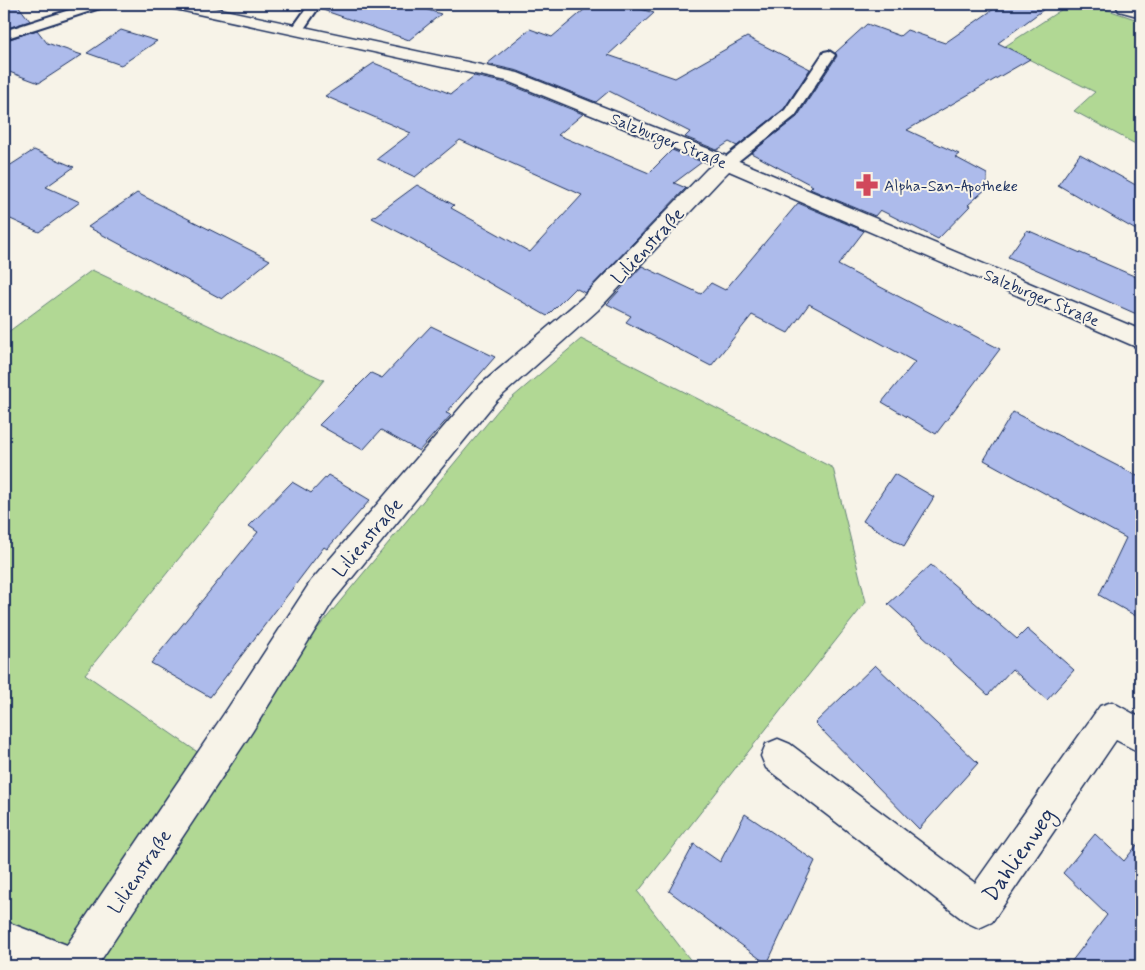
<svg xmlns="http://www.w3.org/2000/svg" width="1145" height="970" viewBox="0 0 1145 970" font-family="Mynerve,sans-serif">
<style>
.green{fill:#b1d894;stroke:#668479}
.building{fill:#adbbeb;stroke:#1b2f5e}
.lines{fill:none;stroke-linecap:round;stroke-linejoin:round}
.lane-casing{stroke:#1b2f5e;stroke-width:4}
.street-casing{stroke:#1b2f5e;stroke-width:3}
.secondary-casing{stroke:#1b2f5e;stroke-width:3}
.lane{fill:#f7f3e8;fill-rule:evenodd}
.street{fill:#f7f3e8;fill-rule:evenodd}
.secondary{fill:#f7f3e8;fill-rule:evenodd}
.labels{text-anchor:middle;stroke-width:4;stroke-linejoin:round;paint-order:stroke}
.far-street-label{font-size:16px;fill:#1b2f5e;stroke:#f7f3e8}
.far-poi-label{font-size:16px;fill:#1b2f5e;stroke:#f7f3e8;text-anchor:start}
.street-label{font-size:19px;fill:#1b2f5e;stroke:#f7f3e8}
.near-street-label{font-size:22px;fill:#1b2f5e;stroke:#f7f3e8}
</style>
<rect width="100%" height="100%" fill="#f7f3e8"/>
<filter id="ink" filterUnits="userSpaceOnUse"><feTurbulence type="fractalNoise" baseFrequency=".02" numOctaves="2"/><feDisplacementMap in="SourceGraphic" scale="10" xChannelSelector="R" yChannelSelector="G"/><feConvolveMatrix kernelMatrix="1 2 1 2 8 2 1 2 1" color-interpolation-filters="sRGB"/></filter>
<g filter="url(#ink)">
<path class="green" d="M 1070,4 L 1090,4 L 1141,21 L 1141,147 L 1074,111 L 1095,92 L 1004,47 Z
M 92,270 L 324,380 L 85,674 L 209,760 L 499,409 L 581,339 L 833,468 L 866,602 L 638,892 L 695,966 L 118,966 L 4,925 L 4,335 Z"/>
<path class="building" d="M 4,4 L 17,4 L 30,21 L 4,29 Z
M 319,4 L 408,4 L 441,14 L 409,40 L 320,9 Z
M 591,4 L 624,4 L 654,13 L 608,55 L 675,78 L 747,37 L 810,69 L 784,109 L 737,146 L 729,142 L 717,150 L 685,137 L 690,132 L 609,91 L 596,102 L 518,71 L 487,64 L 530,29 L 552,37 Z
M 1001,4 L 1051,4 L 998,43 L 1030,59 L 907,130 L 959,154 L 955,157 L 987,174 L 987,188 L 968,205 L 970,206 L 938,239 L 880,210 L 875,216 L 810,189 L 813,186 L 751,153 L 797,117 L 837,56 L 835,53 L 867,24 L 900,36 L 907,30 L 945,43 Z
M 37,30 L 47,43 L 82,55 L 39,83 L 4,70 L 4,41 Z
M 121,30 L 157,41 L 121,65 L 87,53 Z
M 374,63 L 451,94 L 474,76 L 506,83 L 583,114 L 558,135 L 649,173 L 672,150 L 702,162 L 674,183 L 686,188 L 585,293 L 575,288 L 547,316 L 412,239 L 372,218 L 417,185 L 454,205 L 451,208 L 530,252 L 582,195 L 460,140 L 415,177 L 377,159 L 411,133 L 325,96 Z
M 34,150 L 74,167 L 46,187 L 80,202 L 39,232 L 4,216 L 4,168 L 6,168 Z
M 1080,154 L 1141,188 L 1141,233 L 1058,185 Z
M 137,193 L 270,260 L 222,299 L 88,227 Z
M 798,203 L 864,231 L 838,265 L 1000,349 L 936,434 L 882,402 L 915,362 L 809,304 L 788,333 L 752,315 L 711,366 L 626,322 L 631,316 L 607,304 L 642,266 L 701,294 L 711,283 L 725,290 Z
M 1027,230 L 1141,279 L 1141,316 L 1008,257 Z
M 431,326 L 495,357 L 446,413 L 451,415 L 419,451 L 381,430 L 363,450 L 319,425 L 371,373 L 382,378 Z
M 1013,412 L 1141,478 L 1141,619 L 1099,595 L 1126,538 L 984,460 Z
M 894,474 L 934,497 L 904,546 L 863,521 Z
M 328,475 L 370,500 L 327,549 L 324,547 L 210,697 L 151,663 L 258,532 L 249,526 L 292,482 L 311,493 Z
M 931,565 L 1017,639 L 1027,629 L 1074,670 L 1047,700 L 1012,669 L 988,695 L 888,604 Z
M 875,665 L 978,763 L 919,829 L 815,723 Z
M 745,814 L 815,861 L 767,964 L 669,891 L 694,844 L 720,862 Z
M 1095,834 L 1124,861 L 1141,840 L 1141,966 L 1068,966 L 1107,915 L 1063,873 Z"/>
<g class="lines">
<defs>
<path id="lane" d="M 88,4 L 105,4 L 103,7 L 4,39 L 4,31 Z
M 294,4 L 315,4 L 319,7 L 301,33 L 297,34 L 291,30 L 306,9 L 296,7 Z
M 829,51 L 835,55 L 795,116 L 732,166 L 722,166 L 720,163 L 722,160 L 785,110 L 824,52 Z"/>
<path id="street" d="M 1119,4 L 1132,4 L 1141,7 L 1141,17 L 1119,11 L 1117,7 Z
M 727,157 L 734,159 L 737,163 L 721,179 L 598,310 L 497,400 L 333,601 L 252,732 L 97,966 L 23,966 L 4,959 L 4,921 L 67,945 L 228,708 L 311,581 L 479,386 L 582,298 L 707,169 L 720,159 Z
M 1112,702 L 1141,718 L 1141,753 L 1116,740 L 992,922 L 979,928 L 966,922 L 766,768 L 761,756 L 766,744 L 778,739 L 790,744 L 975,883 L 1100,706 Z"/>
<path id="secondary" d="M 167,4 L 197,4 L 518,73 L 734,159 L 1141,330 L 1141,349 L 720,167 L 507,81 L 175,9 L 169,8 Z"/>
</defs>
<use href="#lane" class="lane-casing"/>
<use href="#street" class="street-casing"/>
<use href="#secondary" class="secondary-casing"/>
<use href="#lane" class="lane"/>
<use href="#street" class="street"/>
<use href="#secondary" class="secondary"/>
</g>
</g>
<defs>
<symbol id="pharmacy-bare" viewBox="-9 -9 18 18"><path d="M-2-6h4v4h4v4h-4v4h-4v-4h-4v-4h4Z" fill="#d1495b" stroke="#f7f3e8" stroke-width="2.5" paint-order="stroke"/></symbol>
</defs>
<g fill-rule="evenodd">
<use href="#pharmacy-bare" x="851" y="169" width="32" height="32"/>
</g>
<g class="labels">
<g class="far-street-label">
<text transform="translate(669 140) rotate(22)" y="6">Salzburger Straße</text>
<text transform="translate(1042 297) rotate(23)" y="6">Salzburger Straße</text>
</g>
<g class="far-poi-label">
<text x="884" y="191">Alpha-San-Apotheke</text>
</g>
<g class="street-label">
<text transform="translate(647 245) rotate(-47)" y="7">Lilienstraße</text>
<text transform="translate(367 537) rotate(-50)" y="7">Lilienstraße</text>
<text transform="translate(139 871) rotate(-56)" y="7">Lilienstraße</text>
</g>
<g class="near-street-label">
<text transform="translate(1018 854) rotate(-55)" y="8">Dahlienweg</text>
</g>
</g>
<rect width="1145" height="970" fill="none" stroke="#f7f3e8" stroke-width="20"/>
<rect x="10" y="10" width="1125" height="950" fill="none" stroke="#1b2f5e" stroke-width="2" filter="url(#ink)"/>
</svg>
